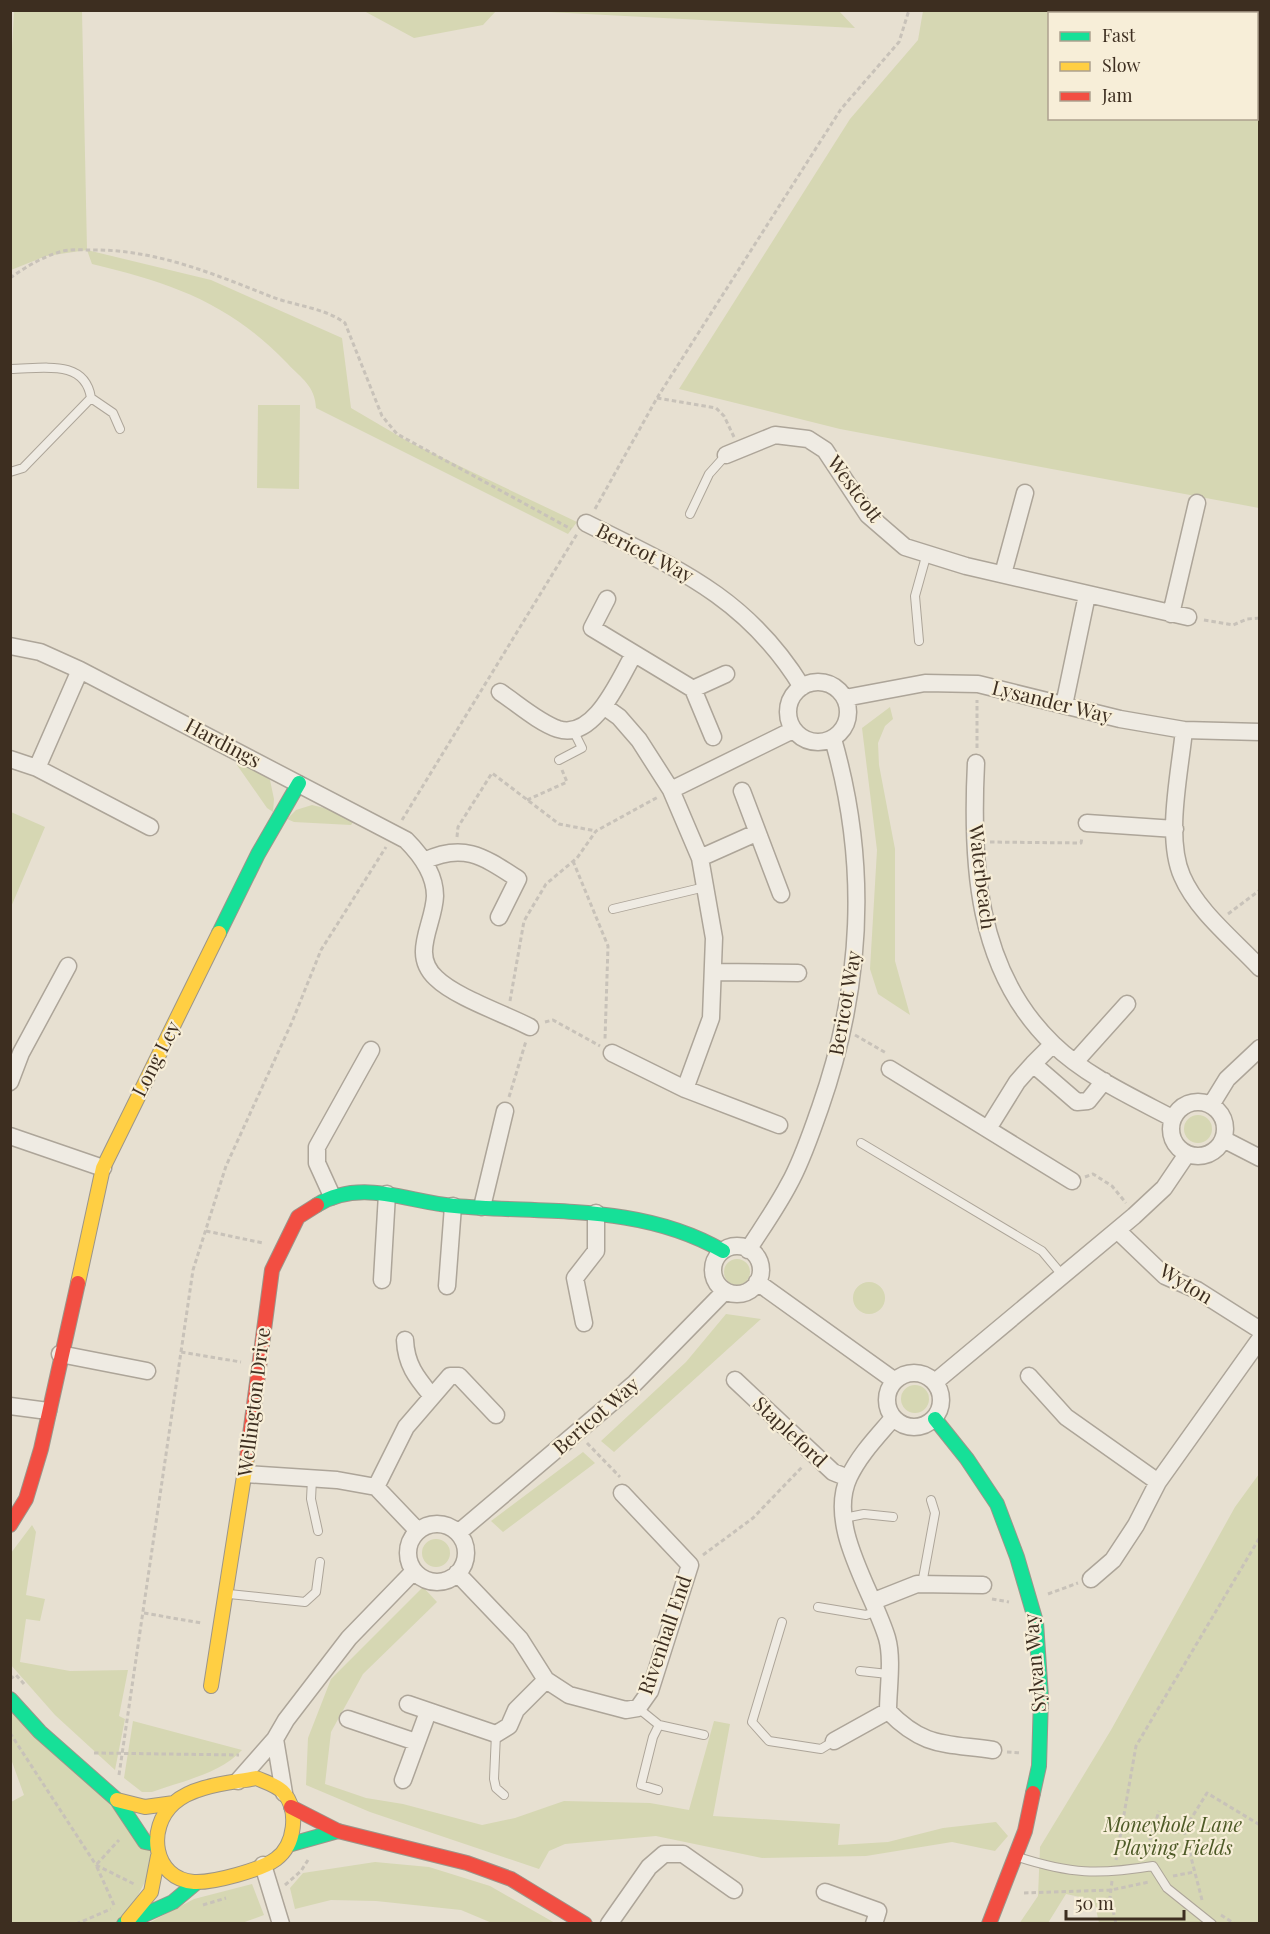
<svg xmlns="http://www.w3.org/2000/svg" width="1270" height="1934" viewBox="0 0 1270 1934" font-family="'Playfair Display',serif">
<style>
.green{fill:#d6d7b3;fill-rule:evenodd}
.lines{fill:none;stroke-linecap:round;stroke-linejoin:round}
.lane-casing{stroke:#ada599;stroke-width:10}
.street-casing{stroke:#ada599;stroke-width:19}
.fast-casing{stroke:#9c958a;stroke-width:16}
.slow-casing{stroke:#9c958a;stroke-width:16}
.jam-casing{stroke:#9c958a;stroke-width:16}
.path{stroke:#c8c2b9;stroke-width:3;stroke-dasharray:4.5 3;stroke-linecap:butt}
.lane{stroke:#efebe3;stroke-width:8}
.street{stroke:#efebe3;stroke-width:16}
.fast{stroke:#16e098;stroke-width:14}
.slow{stroke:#ffcf43;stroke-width:14}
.jam{stroke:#f24e42;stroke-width:14}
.labels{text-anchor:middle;stroke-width:4.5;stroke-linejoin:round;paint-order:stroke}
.street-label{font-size:20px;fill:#3d2e20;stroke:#f7eed8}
.park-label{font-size:20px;font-style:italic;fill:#4d5a26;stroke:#f7eed8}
</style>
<rect width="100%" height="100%" fill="#e7e0d1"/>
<path class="green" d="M 14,11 L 82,11 L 87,250 L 211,280 L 342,338 L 351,408 L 409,442 L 577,522 L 568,534 L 316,408 C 315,386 302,379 287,363 C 229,303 172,283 92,264 L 87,250 L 46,256 L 11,270 L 10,86 Z
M 364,11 L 496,11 L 483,25 L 414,38 Z
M 529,11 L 839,11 L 855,28 Z
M 923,11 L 1259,11 L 1259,508 L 840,429 L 679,389 L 850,119 L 918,40 ZM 1050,14 L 1256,14 L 1256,118 L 1050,118 Z
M 258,405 L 300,405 L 299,489 L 257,488 Z
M 890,707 L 893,719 L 885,726 L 878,743 L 879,765 L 895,849 L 895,961 L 910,1015 L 878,994 L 870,969 L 877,850 L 862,728 Z
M 240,759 L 270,780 L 274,799 L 273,812 L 267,808 L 237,765 Z
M 312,805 L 333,810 L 354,821 L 351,825 L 294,822 L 287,819 L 296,810 Z
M 11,812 L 45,827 L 11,907 Z
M1184 1129a14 14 0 1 1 28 0a14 14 0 1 1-28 0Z
M724 1272a13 13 0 1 1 26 0a13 13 0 1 1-26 0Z
M853 1298a16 16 0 1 1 32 0a16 16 0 1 1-32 0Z
M 726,1314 L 761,1319 L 614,1452 L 601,1441 L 686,1362 Z
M901 1399a14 14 0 1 1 28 0a14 14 0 1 1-28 0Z
M 583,1452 L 595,1463 L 503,1532 L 491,1521 Z
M 1259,1474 L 1259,1923 L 1099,1923 L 1094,1900 L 1066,1894 L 1048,1923 L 1019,1924 L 1038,1896 L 1040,1847 L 1111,1730 L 1235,1507 Z
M 32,1525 L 36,1532 L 26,1595 L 45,1599 L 40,1621 L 26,1619 L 20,1662 L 70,1671 L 128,1670 L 119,1716 L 125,1719 L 115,1770 L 55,1715 L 11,1665 L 11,1553 Z
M422 1553a14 14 0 1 1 28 0a14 14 0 1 1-28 0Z
M 423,1587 L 437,1602 L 363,1674 L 331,1732 L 325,1784 L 366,1798 L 403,1804 L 482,1825 L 515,1818 L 564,1801 L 650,1803 L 689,1810 L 714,1721 L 730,1724 L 713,1816 L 840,1824 L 838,1845 L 888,1842 L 943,1828 L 996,1822 L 1008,1836 L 995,1851 L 952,1842 L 866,1856 L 762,1858 L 656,1836 L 565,1844 L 549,1851 L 539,1869 L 370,1812 L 306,1785 L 308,1738 L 331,1679 Z
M 11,1699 L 158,1856 L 124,1923 L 11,1923 L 11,1802 L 24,1795 L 11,1759 Z
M 133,1721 L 242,1750 C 220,1774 182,1781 152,1792 L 142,1792 L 124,1778 Z
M 375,1862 L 429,1867 L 490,1886 L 555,1923 L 492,1923 L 461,1910 L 376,1901 L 331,1900 L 295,1909 L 290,1888 L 303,1873 Z
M 252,1884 L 264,1915 L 242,1923 L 147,1924 L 194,1899 Z"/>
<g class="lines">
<defs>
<path id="lane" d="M 10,369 C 41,369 85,358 91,398 L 23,468 L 10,472
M 91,398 L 113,413 L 120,429
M 690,514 L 709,474 L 726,455
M 919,641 L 915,596 L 927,553
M 559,760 L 582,748 L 573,730
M 613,909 L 705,887
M 861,1143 L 1042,1251 L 1063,1276
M 312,1479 L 311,1499 L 318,1531
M 844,1518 L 864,1514 L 893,1517
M 922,1584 L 935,1513 L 931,1500
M 229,1594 L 305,1602 L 316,1592 L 320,1562
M 818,1607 L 866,1615 L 877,1611
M 782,1622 L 752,1722 L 769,1741 L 821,1749 L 834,1741
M 860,1671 L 888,1674
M 638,1708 L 659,1725 L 704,1735
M 496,1734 L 494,1779 L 496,1788 L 504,1795
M 658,1790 L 641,1785 L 653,1737 L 659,1725
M 1018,1857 C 1071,1874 1098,1875 1153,1866 L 1167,1888 L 1212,1924"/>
<path id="street" d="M 726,455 L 775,435 L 808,439 L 825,450 L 868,515 L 905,547 L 966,566 L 1188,617
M 586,523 C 676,568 747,597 802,687
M 1003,574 L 1025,493
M 607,599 L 592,628 L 693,689 L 713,737
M 1171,614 L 1197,503
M 10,646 L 40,652 L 80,670 L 406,840 C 421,855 435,874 435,896 C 434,925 410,954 436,978 C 455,997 505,1014 530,1027
M788 712a30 30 0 1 1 60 0a30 30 0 1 1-60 0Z
M 693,689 L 726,674
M 500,692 C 518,704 538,722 558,729 C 595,741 620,677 634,654
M 845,698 L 925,683 L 978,684 L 1120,719 L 1184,730 L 1260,732
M 1064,705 L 1087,595
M 605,707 L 619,717 L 639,740 L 671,790 L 700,858 L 714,938 L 711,1018 L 685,1089
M 1184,730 C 1180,772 1165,837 1182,876 C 1197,911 1234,940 1260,968
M 10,759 L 37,768 L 150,827
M 976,763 C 971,863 976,970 1053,1044 C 1086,1076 1132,1097 1172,1118
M 37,768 L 80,670
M 671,790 L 793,730
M 742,791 L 781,894
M 1087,823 L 1175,829
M 700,858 L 756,833
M 424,861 C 464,842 484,857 518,879 L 499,917
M 713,972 L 798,973
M 1053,1044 L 1033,1064 L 1077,1102 L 1088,1101 L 1104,1081
M 612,1053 L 685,1089 L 779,1125
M 1075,1062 L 1127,1004
M 890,1069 L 1072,1181
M 10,1082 L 21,1053 L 68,966
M1171 1129a27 27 0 1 1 54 0a27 27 0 1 1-54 0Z
M 1211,1105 L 1227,1079 L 1260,1048
M 989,1127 L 1017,1082 L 1033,1064
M 10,1136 L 103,1168
M 1223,1139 L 1260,1158
M 332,1196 L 317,1163 L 317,1147 L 371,1050
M 482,1207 L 505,1111
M 1118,1231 L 1165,1276 L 1197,1290 L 1260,1330
M713 1270a24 24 0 1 1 48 0a24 24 0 1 1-48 0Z
M 748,1250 C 762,1228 777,1207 789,1184 C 802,1161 811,1133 820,1108 C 863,985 869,864 833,739
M 382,1280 L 387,1194
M 757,1282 L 895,1381
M 447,1286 L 453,1206
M 584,1323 L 575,1278 L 596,1251 L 596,1213
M 405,1340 C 406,1364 416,1377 431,1395
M 60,1354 L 147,1371
M887 1400a27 27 0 1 1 54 0a27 27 0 1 1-54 0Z
M 1029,1376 L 1066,1417 L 1158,1482
M 735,1380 L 833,1472 L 848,1478
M 935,1382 L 1134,1216 L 1164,1188 L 1187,1154
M 10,1406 L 48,1411
M 893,1418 C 877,1437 860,1454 849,1477 C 826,1526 873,1591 887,1638 C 893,1659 888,1689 888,1711 C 924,1748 945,1743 993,1750
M 245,1474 L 337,1480 L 376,1487 L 418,1531
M 376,1487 L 406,1427 L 450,1376 L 459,1376 L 496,1415
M408 1553a29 29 0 1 1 58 0a29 29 0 1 1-58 0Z
M 458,1533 L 635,1383 L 725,1291
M 457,1573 L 520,1639 L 546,1680 L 569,1695 L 626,1710 L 638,1708 L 650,1691 L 690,1565 L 622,1493
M 1091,1579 L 1113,1560 L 1136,1525 L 1158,1482 L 1260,1339
M 874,1601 L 917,1584 L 983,1585
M 408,1704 L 496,1734 L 509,1726 L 516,1710 L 546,1680
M 348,1719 L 416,1742
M 275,1739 L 284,1793
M 834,1741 L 888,1711
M 403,1780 L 428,1712
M 238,1781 L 275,1739 L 286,1720 L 349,1638 L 414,1571
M 263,1865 L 281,1924
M 825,1892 L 878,1911 L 874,1924
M 609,1924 L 649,1867 L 664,1854 L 683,1854 L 734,1890"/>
<path id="fast" d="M 219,933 L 258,854 L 299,783
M 317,1205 C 361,1178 407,1202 455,1206 C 547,1214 640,1203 723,1251
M 935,1419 L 967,1459 L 997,1504 L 1017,1557 L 1036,1622 L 1041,1697 L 1039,1766 L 1033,1793
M 10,1699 L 40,1732 L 117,1800 L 145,1842 L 155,1844
M 288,1845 L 338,1831
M 124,1924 L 173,1902 L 197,1882"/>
<path id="slow" d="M 78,1283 L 103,1168 L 219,933
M 211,1686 L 247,1457
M 256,1778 C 265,1782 277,1785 284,1793 C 299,1811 295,1845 276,1859 C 261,1870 213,1883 194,1882 C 153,1879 146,1828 174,1803 C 194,1785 231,1783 256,1778 Z
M 117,1800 L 145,1807 L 174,1803
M 128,1920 L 151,1892 L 158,1856"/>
<path id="jam" d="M 247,1457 L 272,1270 L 298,1217 L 317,1205
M 10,1525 L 26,1499 L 41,1449 L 78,1283
M 291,1807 L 338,1831 L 467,1863 L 511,1879 L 585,1924
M 989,1924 L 1025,1831 L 1033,1793"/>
</defs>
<use href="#lane" class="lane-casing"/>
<use href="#street" class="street-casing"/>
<use href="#fast" class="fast-casing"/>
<use href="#slow" class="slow-casing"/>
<use href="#jam" class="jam-casing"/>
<path class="path" d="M 10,278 C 27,266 44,256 63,251 C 72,249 82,250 91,250 C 155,249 214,274 272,297 C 296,306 325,308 345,323 L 382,416 L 397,434 L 571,529
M 657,398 L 716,408 L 724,416 L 734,437
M 595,509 L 657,398 L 841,109 L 899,42 L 909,10
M 1204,620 L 1233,625 L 1247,619 L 1260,618
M 977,748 L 977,700
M 527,800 L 567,782 L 562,770
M 402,820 L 577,534
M 457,837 L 458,827 L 492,773 L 559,824 L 596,831
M 990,842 L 1081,843 L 1082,838
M 573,861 L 608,946 L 605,1039
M 1228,914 L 1260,890
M 510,1001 L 524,921 L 546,884 L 577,858 L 596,831 L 658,797
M 545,1022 L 553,1020 L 600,1046
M 855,1035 L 886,1053
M 509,1097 L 526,1041
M 1085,1177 L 1093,1174 L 1112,1186 L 1126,1203
M 206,1231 L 263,1243
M 181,1352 L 241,1362
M 587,1443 L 620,1477
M 703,1555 L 753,1518 L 803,1466
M 1048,1594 L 1078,1583
M 992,1599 L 1009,1602
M 144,1613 L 201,1623
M 10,1679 L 16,1675 L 24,1684
M 10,1733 L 96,1865 L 134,1884
M 1007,1752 L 1021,1753
M 94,1753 L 239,1755
M 119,1775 L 193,1270 L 226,1166 L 292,1022 L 321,950 L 386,847
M 1152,1855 L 1150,1840 L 1159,1811
M 1116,1860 L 1136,1746 L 1260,1537
M 1173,1876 L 1194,1872
M 1112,1881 L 1110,1897 L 1116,1924
M 285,1885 L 301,1871 L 308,1860
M 1024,1893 L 1111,1890 L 1149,1882
M 1202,1900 L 1184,1830 L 1207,1793 L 1260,1825
M 114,1905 L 96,1865 L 119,1840
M 203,1905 L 226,1898
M 1221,1915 L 1235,1924
M 76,1924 L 111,1909"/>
<use href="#lane" class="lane"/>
<use href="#street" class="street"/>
<use href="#fast" class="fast"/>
<use href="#slow" class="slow"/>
<use href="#jam" class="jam"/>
</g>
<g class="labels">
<g class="street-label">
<text transform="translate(855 489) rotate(53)" y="7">Westcott</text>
<text transform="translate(645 553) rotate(27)" y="7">Bericot Way</text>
<text transform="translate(1052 702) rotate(14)" y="7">Lysander Way</text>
<text transform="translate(223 743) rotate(28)" y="7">Hardings</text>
<text transform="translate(982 877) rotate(83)" y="7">Waterbeach</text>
<text transform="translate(845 1003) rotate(-80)" y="7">Bericot Way</text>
<text transform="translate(156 1059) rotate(-63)" y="7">Long Ley</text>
<text transform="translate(1186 1284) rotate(31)" y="7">Wyton</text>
<text transform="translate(254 1402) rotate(-83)" y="7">Wellington Drive</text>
<text transform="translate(596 1416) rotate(-41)" y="7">Bericot Way</text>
<text transform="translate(790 1432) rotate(43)" y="7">Stapleford</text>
<text transform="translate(665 1635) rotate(-71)" y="7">Rivenhall End</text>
<text transform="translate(1035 1663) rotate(-95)" y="7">Sylvan Way</text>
</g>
<g class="park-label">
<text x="1173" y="1832">Moneyhole Lane<tspan x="1173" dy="23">Playing Fields</tspan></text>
</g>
</g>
<rect width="1270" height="1934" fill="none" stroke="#3d2e20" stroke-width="24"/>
<rect x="1048" y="12" width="210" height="108" fill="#f7eed8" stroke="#ada18e" stroke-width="1.5"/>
<rect x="1060" y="32" width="30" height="9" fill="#16e098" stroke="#ada18e" stroke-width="1.5"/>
<text x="1102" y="42" font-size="18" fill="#3d2e20">Fast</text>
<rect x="1060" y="62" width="30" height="9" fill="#ffcf43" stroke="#ada18e" stroke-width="1.5"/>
<text x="1102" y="72" font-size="18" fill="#3d2e20">Slow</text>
<rect x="1060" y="92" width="30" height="9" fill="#f24e42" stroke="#ada18e" stroke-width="1.5"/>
<text x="1102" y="102" font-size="18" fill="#3d2e20">Jam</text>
<path d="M1066 1910v9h118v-9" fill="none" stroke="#3d2e20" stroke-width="3"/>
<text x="1075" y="1910" font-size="18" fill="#3d2e20" stroke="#f7eed8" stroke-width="4.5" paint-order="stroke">50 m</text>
</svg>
